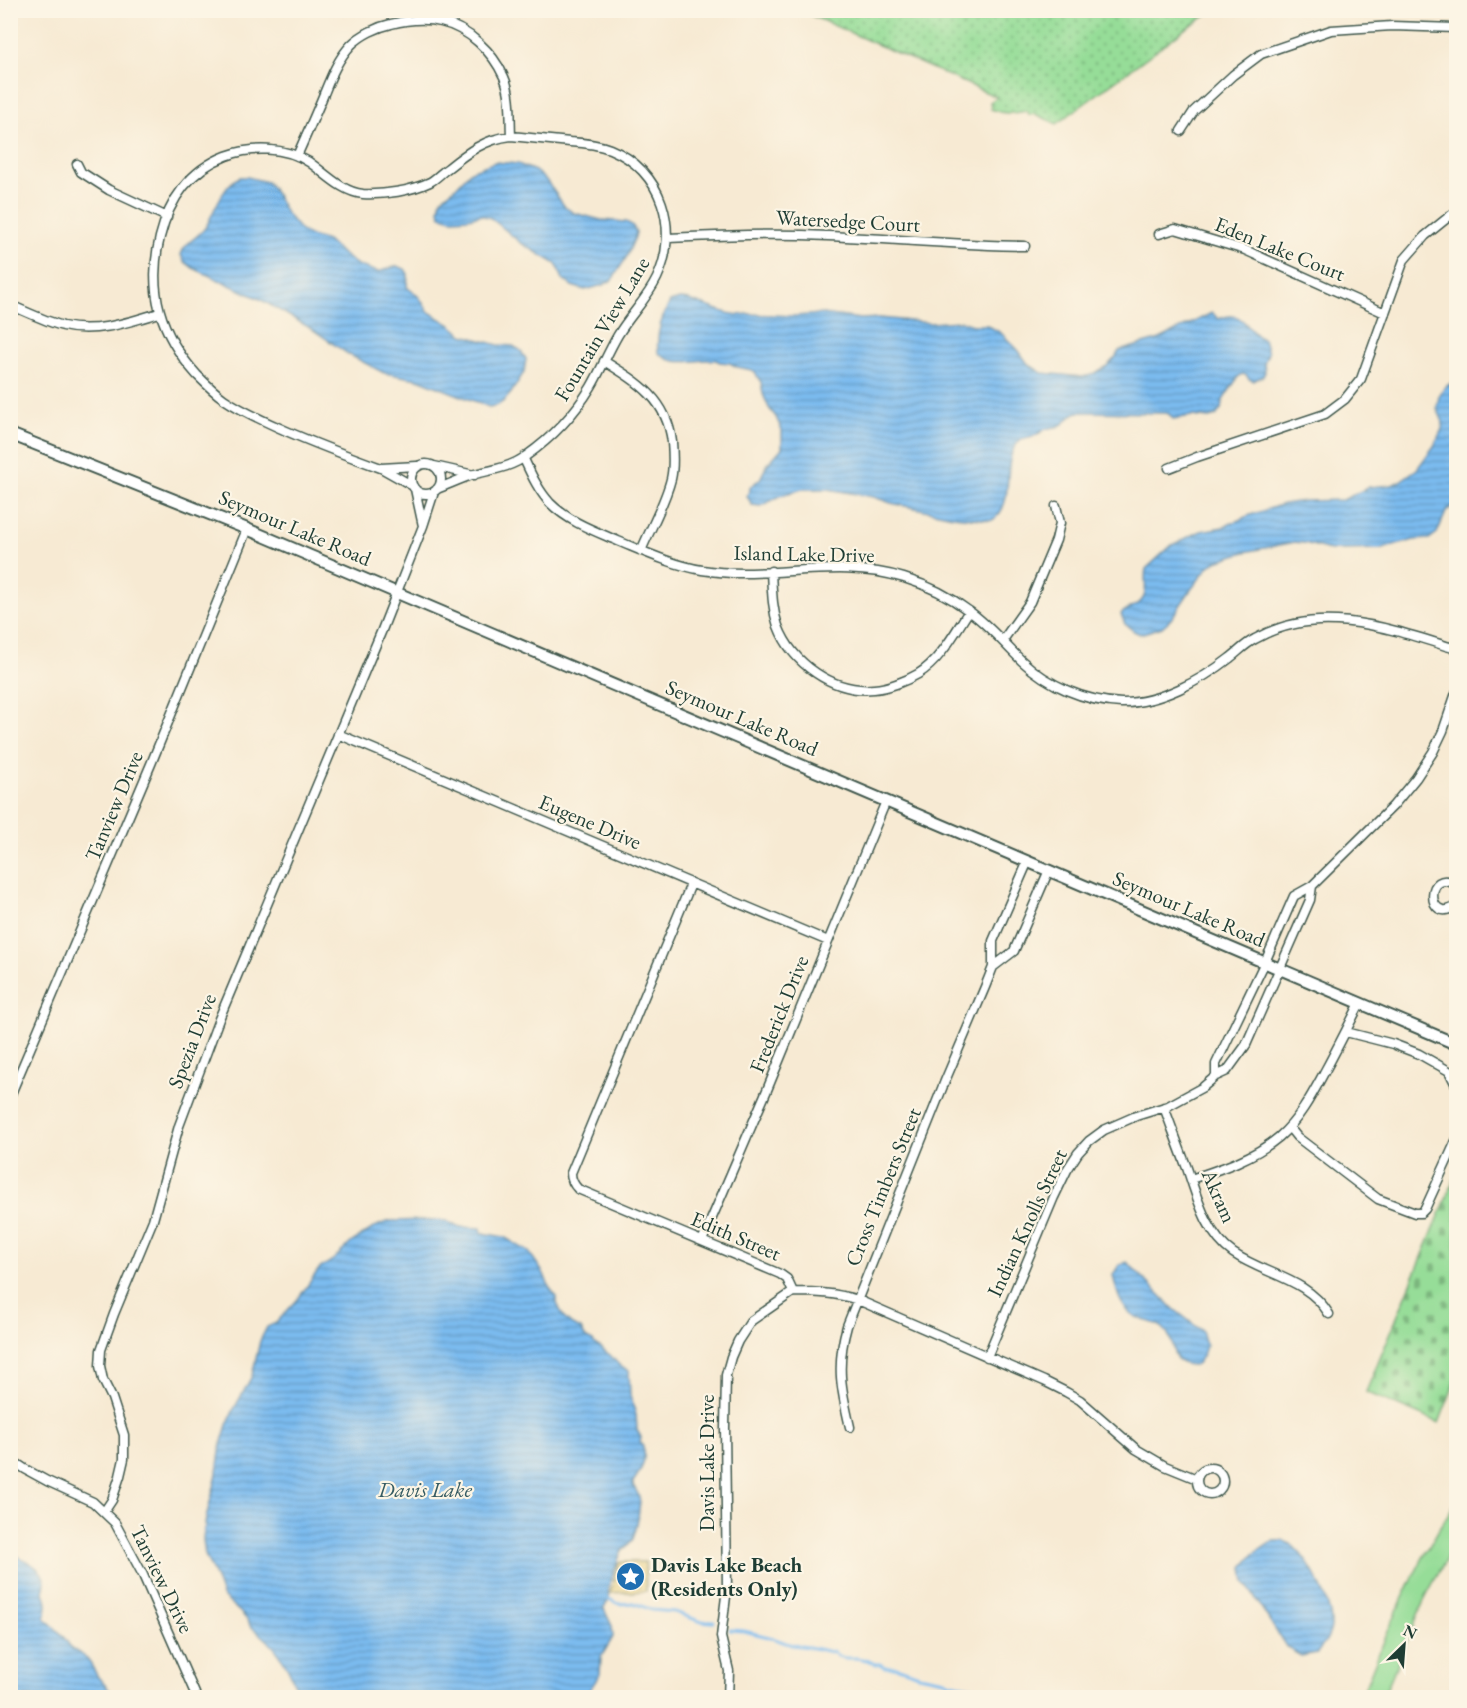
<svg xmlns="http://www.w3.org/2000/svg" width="1467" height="1708" viewBox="0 0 1467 1708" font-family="'EB Garamond',serif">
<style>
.grass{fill:url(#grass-dots);stroke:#5a8d66;stroke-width:1.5}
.sand{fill:url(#sand-dots);stroke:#868c69;stroke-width:1.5}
.cemetery{fill:url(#cemetery-stones);stroke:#5a8d66;stroke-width:1.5}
.green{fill:#96dd98;stroke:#5a8d66;stroke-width:1.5}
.water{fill:url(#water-rules);stroke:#4d7c92;stroke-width:1.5}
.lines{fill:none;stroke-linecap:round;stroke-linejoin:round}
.stream{stroke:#7bbbef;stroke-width:3}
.minor-casing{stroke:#3f574c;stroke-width:11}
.tertiary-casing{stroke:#3f574c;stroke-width:14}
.minor{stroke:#fff;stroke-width:8}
.tertiary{stroke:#fff;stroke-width:10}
.labels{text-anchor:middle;stroke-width:4.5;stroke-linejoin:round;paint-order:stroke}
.street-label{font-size:21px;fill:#1f3d34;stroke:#fcf5e5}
.poi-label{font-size:21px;font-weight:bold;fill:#1f3d34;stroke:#fcf5e5;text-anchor:start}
.water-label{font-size:22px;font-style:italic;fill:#365c63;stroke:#fcf5e5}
</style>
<defs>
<pattern id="grass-dots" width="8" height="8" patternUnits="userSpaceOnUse" patternTransform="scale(1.5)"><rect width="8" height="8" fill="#96dd98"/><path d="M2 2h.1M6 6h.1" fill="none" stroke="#7ab47d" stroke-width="1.8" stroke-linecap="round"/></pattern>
<pattern id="sand-dots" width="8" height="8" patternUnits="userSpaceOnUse" patternTransform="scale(1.5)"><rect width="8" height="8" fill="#eeda9e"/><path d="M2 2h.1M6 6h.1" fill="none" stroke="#ccbc89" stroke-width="1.8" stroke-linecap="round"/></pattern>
<pattern id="cemetery-stones" width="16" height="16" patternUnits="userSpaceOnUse" patternTransform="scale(1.5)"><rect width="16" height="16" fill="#96dd98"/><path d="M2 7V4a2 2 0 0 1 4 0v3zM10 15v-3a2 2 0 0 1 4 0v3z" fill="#7ab47d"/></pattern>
<pattern id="water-rules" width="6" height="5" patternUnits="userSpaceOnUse" patternTransform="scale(1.5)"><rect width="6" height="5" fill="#7bbbef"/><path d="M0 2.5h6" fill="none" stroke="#6499c2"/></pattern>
</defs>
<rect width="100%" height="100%" fill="#fcf5e5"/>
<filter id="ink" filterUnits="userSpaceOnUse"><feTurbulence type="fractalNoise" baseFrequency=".0167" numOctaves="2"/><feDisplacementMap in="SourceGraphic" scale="12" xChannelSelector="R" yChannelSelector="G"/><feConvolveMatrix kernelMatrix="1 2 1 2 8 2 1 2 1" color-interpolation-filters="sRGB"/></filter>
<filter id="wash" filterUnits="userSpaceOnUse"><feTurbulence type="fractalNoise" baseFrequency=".008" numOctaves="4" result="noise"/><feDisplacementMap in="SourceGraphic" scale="24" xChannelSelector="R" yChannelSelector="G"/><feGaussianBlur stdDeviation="1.35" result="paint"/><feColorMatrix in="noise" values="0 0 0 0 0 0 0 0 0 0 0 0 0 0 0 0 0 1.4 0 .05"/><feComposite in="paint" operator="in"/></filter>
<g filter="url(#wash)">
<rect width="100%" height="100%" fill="#f7ead3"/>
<path class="grass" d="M 801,11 L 1213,11 L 1185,29 L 1057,124 L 1035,114 L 1029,115 L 1027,111 C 1013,113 1004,115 991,109 L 990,102 L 997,97 Z"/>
<path class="sand" d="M 619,1562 L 645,1562 L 646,1591 L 610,1593 Z"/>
<path class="cemetery" d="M 1456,1175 L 1456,1379 L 1439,1423 L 1366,1392 Z"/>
<path class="green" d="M 1456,1502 L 1456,1541 L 1426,1596 L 1383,1697 L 1361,1697 C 1388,1630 1415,1563 1456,1502 Z"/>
<path class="water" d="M 495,162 L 518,164 L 535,171 L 546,180 L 565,207 L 574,213 L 601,220 L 626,222 L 632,225 L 636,232 L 635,237 L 626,258 L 612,280 L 603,285 L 585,290 L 572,286 L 563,279 L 556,264 L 521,243 L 491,218 L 481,215 L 468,218 L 452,219 L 441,216 L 439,210 L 441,199 L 456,187 L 471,171 Z
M 240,177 L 247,177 L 267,182 L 274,191 L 286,213 L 301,231 L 310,236 L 327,241 L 346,257 L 359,266 L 378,272 L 397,266 L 405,269 L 408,274 L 407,287 L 419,297 L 429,312 L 451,325 L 463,335 L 498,345 L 513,346 L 520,350 L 526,359 L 524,372 L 511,393 L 504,401 L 498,405 L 489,407 L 418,379 L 384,373 L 348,354 L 312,329 L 260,299 L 193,268 L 184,261 L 181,255 C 185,240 202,237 208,223 C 215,209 225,183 240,177 Z
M 680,299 L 689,300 L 727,313 L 739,315 L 749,314 L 795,316 L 822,314 L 861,319 L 880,318 L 931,323 L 961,321 L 973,325 L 987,325 L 1001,333 L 1018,350 L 1028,364 L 1042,373 L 1082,377 L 1092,375 L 1107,366 L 1115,358 L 1119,351 L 1160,339 L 1212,313 L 1219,319 C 1245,307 1246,333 1264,340 L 1268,353 L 1264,363 L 1265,372 L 1263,376 L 1253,381 L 1249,379 L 1246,375 L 1242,374 L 1238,377 L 1223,400 L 1221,409 L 1216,416 L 1209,418 L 1192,416 L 1173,419 L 1169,414 L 1166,413 L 1077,412 C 1069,415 1067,423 1059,426 C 1055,428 1050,427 1046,429 C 1042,430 1041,432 1038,434 C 1031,438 1023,436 1017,443 C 1001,463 1016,507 992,520 L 953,516 L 891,503 L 874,497 L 828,489 L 802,489 L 780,496 L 761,506 L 752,505 L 747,496 L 751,486 L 760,479 L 767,465 L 782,448 L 782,431 L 776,417 L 769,408 L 763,394 L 761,382 L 755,373 L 752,370 L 737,367 L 730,363 L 720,362 L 716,360 C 697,358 673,369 658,352 C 656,334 661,318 670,302 Z
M 1456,380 L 1456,503 L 1446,512 L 1437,533 L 1429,539 L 1414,540 L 1382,549 L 1337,550 L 1330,550 L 1305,543 L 1294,542 L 1245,552 L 1216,561 L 1208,567 L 1190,591 L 1171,619 L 1162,627 L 1140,634 L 1134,631 L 1125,624 L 1121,614 C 1126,609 1133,608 1139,603 C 1150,595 1143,580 1146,569 L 1172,545 L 1201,531 L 1223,527 L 1248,516 L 1283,504 L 1305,501 L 1343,500 L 1369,487 L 1392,485 L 1400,481 L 1417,469 L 1434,446 L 1442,429 L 1443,422 L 1437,408 L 1439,396 L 1445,387 Z
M 432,1220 L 446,1221 L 458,1227 L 481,1228 L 482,1233 L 504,1237 L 529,1252 L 544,1274 L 549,1287 L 556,1296 L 556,1301 L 564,1318 L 572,1325 L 581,1329 L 585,1337 L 593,1341 L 595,1344 L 610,1355 L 619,1365 L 629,1371 L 630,1395 L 636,1415 L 637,1430 L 641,1437 L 640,1441 C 649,1454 642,1470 633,1482 L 633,1485 L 638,1494 L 640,1502 L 637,1525 L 633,1539 L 621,1552 L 608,1588 L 609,1599 L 605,1605 L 604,1609 L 612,1626 L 613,1637 L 601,1657 L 600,1674 L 585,1697 L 300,1697 C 296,1690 294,1682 291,1675 C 282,1655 268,1638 250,1626 L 249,1622 L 241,1613 L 222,1596 L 214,1574 L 205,1555 L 203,1539 L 206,1518 L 216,1479 L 221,1445 L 227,1425 L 234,1409 L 252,1376 L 260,1341 L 267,1327 L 276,1323 L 298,1299 L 319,1269 L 334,1259 L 352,1242 L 375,1227 L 384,1223 L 391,1221 Z
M 1127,1262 L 1174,1309 L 1202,1331 L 1206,1346 L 1203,1355 L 1196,1365 C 1165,1366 1179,1342 1163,1328 C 1157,1323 1148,1322 1141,1319 C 1121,1312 1117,1294 1113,1275 L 1119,1265 Z
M 1273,1541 C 1277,1541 1283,1540 1286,1542 C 1307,1552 1331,1601 1331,1624 C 1331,1635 1324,1644 1317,1653 L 1301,1656 L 1287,1648 L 1245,1582 L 1243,1567 L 1254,1554 Z
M 11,1553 C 25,1560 52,1571 43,1591 C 49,1602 47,1607 45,1618 L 62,1635 L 72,1649 L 87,1658 L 98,1677 L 111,1692 L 113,1697 L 11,1697 Z"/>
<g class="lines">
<path class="stream" d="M 609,1599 L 619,1604 L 634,1603 L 652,1610 L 675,1612 L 699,1621 L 714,1622
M 730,1630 L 744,1631 L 769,1637 L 792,1645 L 809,1647 L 831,1652 L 833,1651 L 838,1656 L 845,1658 L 856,1658 L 867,1660 L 875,1664 L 880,1664 L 884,1667 L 896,1667 L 919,1675 L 945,1680 L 950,1683 L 974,1687 L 1010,1698
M 1441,1698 L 1456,1684"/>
</g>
</g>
<g filter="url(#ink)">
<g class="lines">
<defs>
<path id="minor" d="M 1181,131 L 1194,111 L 1233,75 L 1261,54 L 1331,30 L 1392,26 L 1456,28
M 297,156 C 305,138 313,120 321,101 C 329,82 336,61 351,45 C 361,35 377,27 391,24 C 407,20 424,18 441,22 C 468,28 493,52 504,77 C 512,95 510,117 511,136
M 77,164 L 81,172 L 109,190 L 167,217
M 1159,234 L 1175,229 L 1245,250 L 1385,313
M 668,238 C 721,235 775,233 828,236 C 894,239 960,245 1025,246
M 10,305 C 27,312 45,321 63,326 C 95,334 129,322 159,313
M 604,361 C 638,382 667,399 672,442 C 673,454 674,467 671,479 C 665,503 651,527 641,551
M 524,459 C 531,474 538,490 550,503 C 569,522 595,531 618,541 C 645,552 673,565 702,570 C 769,581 838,557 904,578 C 927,585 951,597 969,611 C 989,625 1004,644 1022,661 C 1049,686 1084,701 1121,703 C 1158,704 1202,680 1230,658 C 1238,652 1245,644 1255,639 C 1319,602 1391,629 1456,649
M411 479a15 15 0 1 1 30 0a15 15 0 1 1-30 0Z
M 434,466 L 474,475
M 381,468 C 348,456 316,444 284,430 C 264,421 243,412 224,399 C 214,392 205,383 197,375 C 160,334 147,290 160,237 C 169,200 190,170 226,156 C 252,146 285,147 309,162 C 325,173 342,192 363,194 C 384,195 411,191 430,182 C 436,179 442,172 448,168 C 468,152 485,139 511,136 C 531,138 551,140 570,142 C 584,143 597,144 610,149 C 662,170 680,229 657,278 C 647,299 630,315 618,335 C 608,352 601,370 591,387 C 574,415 553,437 526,456 C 512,467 492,470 475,474 C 462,478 450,484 437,489
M 1169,468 L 1197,457 L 1325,414 L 1345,399 L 1361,379 L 1404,260 L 1425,236 L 1451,215 L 1456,214
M 413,486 L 381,468 L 417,466
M 415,489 L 423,526 L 434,492
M 771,571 C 772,590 772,608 778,626 C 792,663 833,693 874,689 C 888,688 906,681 918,674 C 940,661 955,632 969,611
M 1003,640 L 1030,602 L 1056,540 L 1060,523 L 1056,506
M 338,734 L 828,941
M 691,884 L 571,1173 C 571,1180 573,1184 578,1189 L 780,1274 L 787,1279 L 793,1292
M 1456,885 C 1426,865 1425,926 1456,906
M 993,967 L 1014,951 L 1049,870
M 1346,1032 L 1393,1044 L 1419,1054 L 1449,1071 L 1456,1085
M 1216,1076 L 1216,1064 L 1226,1043 L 1265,962 L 1294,896 L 1312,886 L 1393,806 L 1416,778 L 1433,752 L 1443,731 L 1456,693
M 10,1096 L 151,764 L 247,529
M 1164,1107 C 1172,1128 1179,1148 1187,1168 C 1197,1197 1206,1234 1233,1253 C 1265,1275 1307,1278 1329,1314
M 1289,1127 L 1297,1137 L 1378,1199 L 1415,1213 L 1421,1213 L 1425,1209 L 1456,1141
M 1191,1179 C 1221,1169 1254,1158 1279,1137 C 1300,1119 1313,1093 1326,1069 C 1338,1047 1349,1025 1360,1003
M 702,1241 L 767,1090 L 886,801
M 793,1292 C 816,1292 836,1293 858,1300 L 1044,1381 L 1066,1392 L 1080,1400 L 1136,1449 L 1165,1466 L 1197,1479
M 987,1357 L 1054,1197 L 1067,1170 L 1078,1153 L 1089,1141 L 1104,1130 L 1136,1116 L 1168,1106 L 1203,1087 L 1216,1076 L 1227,1071 L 1246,1045 L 1310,900 L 1312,886
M 850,1427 C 841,1389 836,1365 847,1326 L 945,1081 L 985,987 L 993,967 L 993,941 L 1028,861
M 10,1459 L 25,1469 L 47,1481 L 93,1502 L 115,1523 L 143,1575 L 197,1698
M1197 1481a13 13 0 1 1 26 0a13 13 0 1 1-26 0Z
M 104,1512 L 112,1500 L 120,1476 L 124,1459 L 124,1435 L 112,1398 L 103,1380 L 100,1366 L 101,1350 L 114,1314 L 153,1220 L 179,1126 L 219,1019 L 382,630 L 423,526
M 728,1698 L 729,1671 L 721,1637 L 727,1588 L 725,1428 L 726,1375 L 731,1357 L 738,1341 L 751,1321 L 793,1292"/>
<path id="tertiary" d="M 10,434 L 247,529 L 1456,1044"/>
</defs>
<use href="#minor" class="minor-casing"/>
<use href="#tertiary" class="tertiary-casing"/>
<use href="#minor" class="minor"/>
<use href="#tertiary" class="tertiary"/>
</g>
</g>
<defs>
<symbol id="sight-disc" viewBox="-11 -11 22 22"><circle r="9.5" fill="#1f6fb2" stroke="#fcf5e5"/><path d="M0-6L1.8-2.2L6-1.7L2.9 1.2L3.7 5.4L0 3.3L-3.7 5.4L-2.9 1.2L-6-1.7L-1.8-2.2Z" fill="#fff"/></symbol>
</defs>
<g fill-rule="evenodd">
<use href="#sight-disc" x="614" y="1560" width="33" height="33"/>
</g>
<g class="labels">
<g class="street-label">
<text transform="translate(848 221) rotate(3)" y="7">Watersedge Court</text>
<text transform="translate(1280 249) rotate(22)" y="7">Eden Lake Court</text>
<text transform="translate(602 329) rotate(-59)" y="7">Fountain View Lane</text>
<text transform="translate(295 528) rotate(23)" y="7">Seymour Lake Road</text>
<text transform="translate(804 554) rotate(1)" y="7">Island Lake Drive</text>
<text transform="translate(742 718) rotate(23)" y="7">Seymour Lake Road</text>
<text transform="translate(114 806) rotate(-67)" y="7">Tanview Drive</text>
<text transform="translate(590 822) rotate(23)" y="7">Eugene Drive</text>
<text transform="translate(1189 909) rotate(23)" y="7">Seymour Lake Road</text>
<text transform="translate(779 1014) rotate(-68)" y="7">Frederick Drive</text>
<text transform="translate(192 1041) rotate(-69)" y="7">Spezia Drive</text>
<text transform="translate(883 1187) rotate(-68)" y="7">Cross Timbers Street</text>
<text transform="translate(1219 1196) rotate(66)" y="7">Akram</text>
<text transform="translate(1027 1223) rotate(-65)" y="7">Indian Knolls Street</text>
<text transform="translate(736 1236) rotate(23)" y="7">Edith Street</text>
<text transform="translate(707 1463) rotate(-90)" y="7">Davis Lake Drive</text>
<text transform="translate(162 1579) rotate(64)" y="7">Tanview Drive</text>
</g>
<g class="poi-label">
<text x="651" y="1572">Davis Lake Beach<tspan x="651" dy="24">(Residents Only)</tspan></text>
</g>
<g class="water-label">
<text x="425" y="1497">Davis Lake</text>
</g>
</g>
<rect width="1467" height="1708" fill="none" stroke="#fcf5e5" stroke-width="36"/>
<g transform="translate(1404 1645) rotate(25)" stroke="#fcf5e5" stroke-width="4.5" paint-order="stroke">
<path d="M0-4.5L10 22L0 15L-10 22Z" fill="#1f3d34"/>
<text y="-9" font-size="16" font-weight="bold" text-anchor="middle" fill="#1f3d34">N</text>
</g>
</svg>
